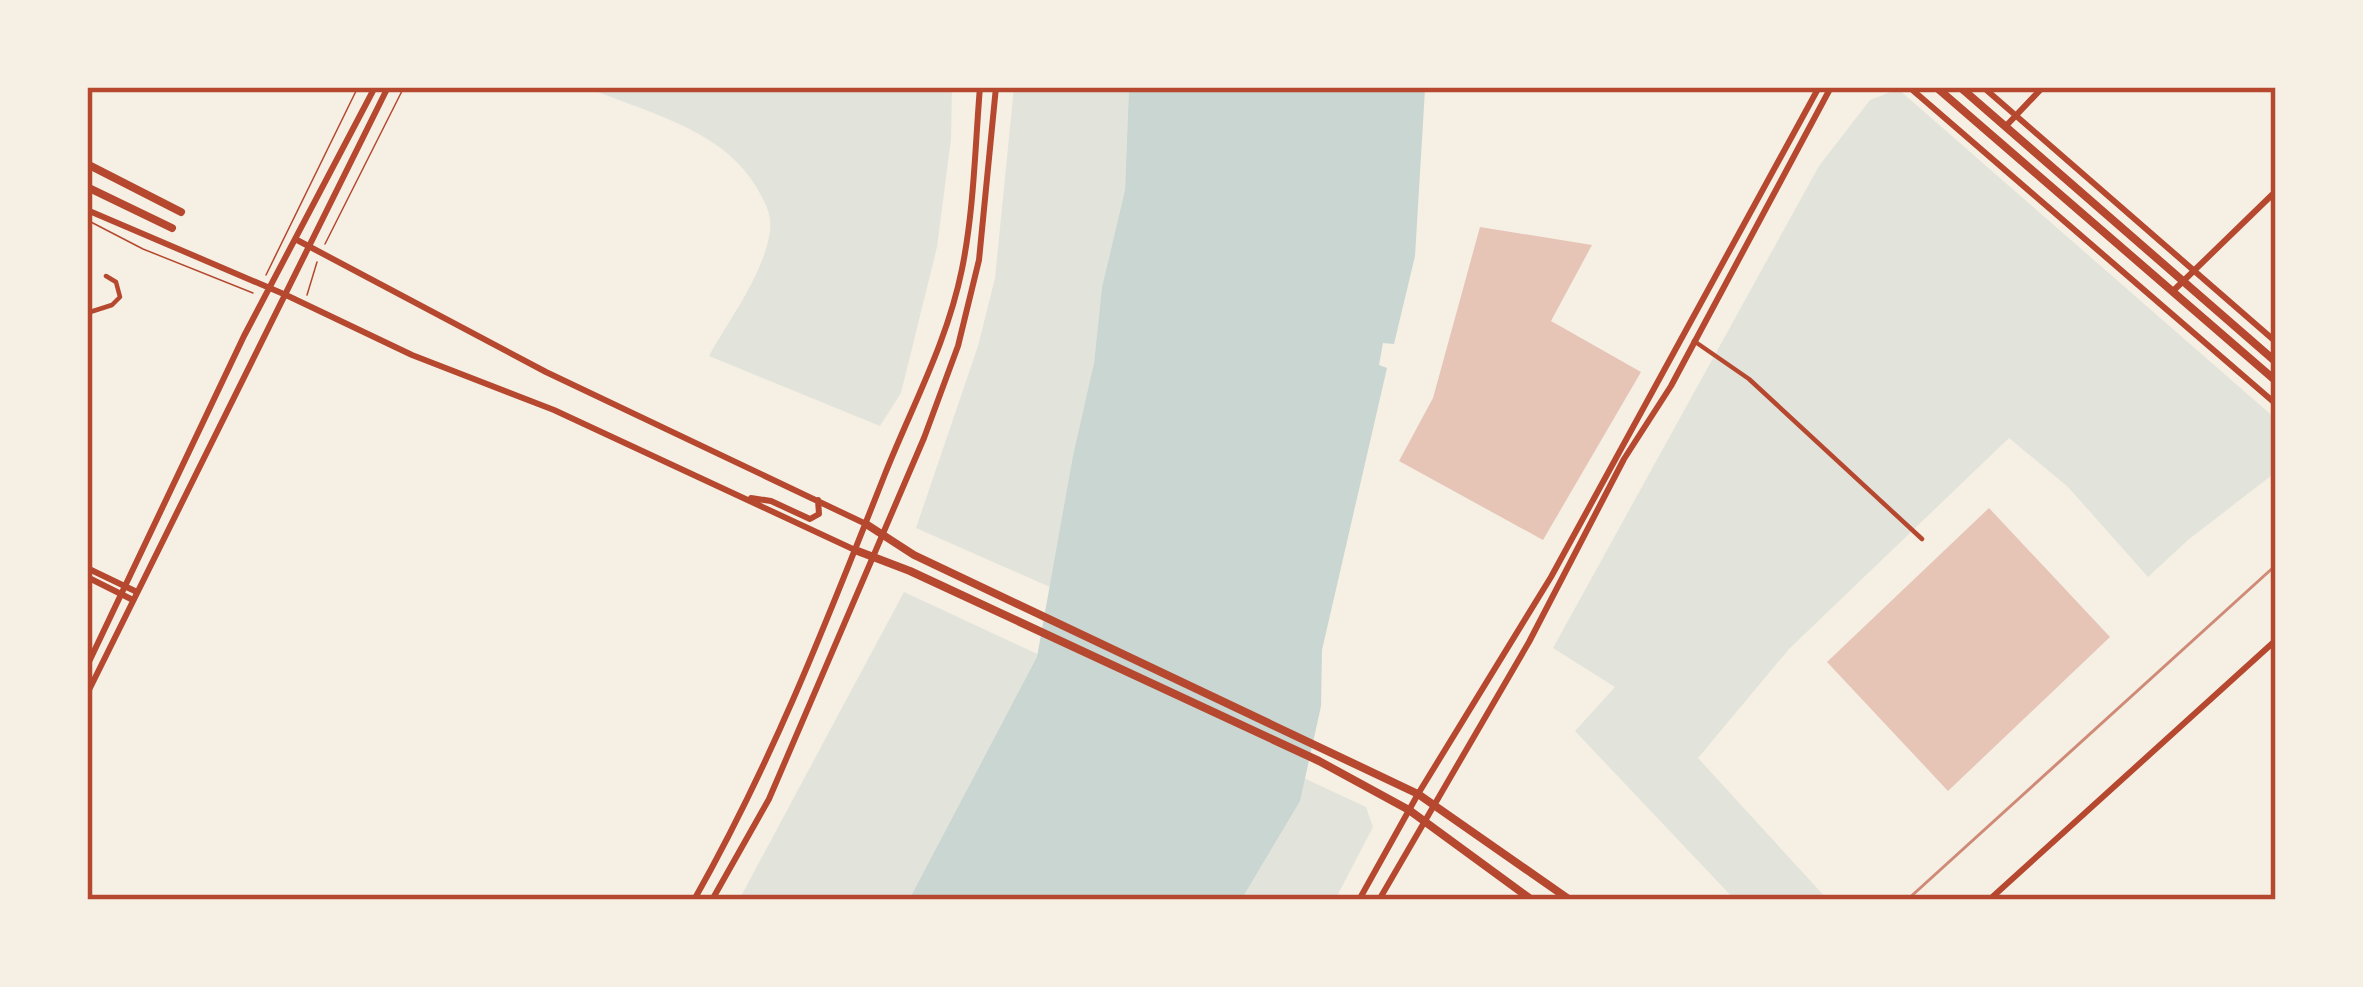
<svg xmlns="http://www.w3.org/2000/svg" width="2363" height="987" viewBox="0 0 2363 987" font-family="'Exo 2',sans-serif">
<style>
.green{fill:#e2e4dc}
.water{fill:#c9d6d2}
.building{fill:#e6c5b7}
.lines{fill:none;stroke-linecap:round;stroke-linejoin:round}
.path{stroke:#b5482f;stroke-width:1.5}
.minor{stroke:#b5482f;stroke-width:4.5}
.tertiary{stroke:#b5482f;stroke-width:6}
.secondary{stroke:#b5482f;stroke-width:6}
.primary{stroke:#b5482f;stroke-width:8}
.trunk{stroke:#b5482f;stroke-width:8}
.rail{stroke:#cf8b77;stroke-width:3}
.neatline{fill:none;stroke:#b5482f;stroke-width:4.5}
</style>
<rect width="100%" height="100%" fill="#f6efe4"/>
<path class="green" d="M 585,87 L 952,87 L 951,139 L 937,247 L 901,393 L 880,426 L 709,356 C 730,318 764,274 770,231 C 772,213 765,203 757,188 C 723,129 645,112 585,87 Z
M 1014,87 L 1129,87 L 1125,190 L 1102,287 L 1094,363 L 1050,587 L 916,528 L 978,346 L 995,278 Z
M 1898,89 L 2276,419 L 2276,472 L 2188,540 L 2148,577 L 2068,487 L 2009,438 L 1789,649 L 1698,758 L 1828,900 L 1735,900 L 1575,731 L 1615,687 L 1553,648 L 1819,166 L 1870,100 Z
M 904,592 L 1366,807 L 1373,827 L 1335,900 L 739,900 Z"/>
<path class="water" d="M 1129,87 L 1425,89 L 1415,256 L 1394,344 L 1383,343 L 1379,365 L 1387,368 L 1322,650 L 1321,706 L 1300,801 L 1241,900 L 909,900 L 1037,657 L 1073,456 L 1094,363 L 1102,287 L 1125,190 Z"/>
<path class="building" d="M 1480,227 L 1592,245 L 1551,321 L 1641,372 L 1543,540 L 1399,461 L 1433,398 Z
M 1989,508 L 2110,637 L 1948,791 L 1827,662 Z"/>
<g class="lines">
<path class="path" d="M 87,220 L 143,249 L 253,293
M 325,244 L 404,87
M 266,275 L 358,87
M 307,295 L 317,262"/>
<path class="minor" d="M 87,313 L 112,305 L 120,297 L 116,282 L 106,276
M 1694,341 L 1749,379 L 1922,539"/>
<path class="tertiary" d="M 1909,87 L 2276,404
M 1983,87 L 2276,342
M 2005,127 L 2043,87
M 2172,292 L 2276,191
M 87,568 L 137,592
M 87,577 L 133,600
M 1989,900 L 2276,640"/>
<path class="secondary" d="M 87,210 L 286,295 L 412,355 L 554,410 L 855,550
M 297,240 L 546,372 L 866,524
M 751,498 L 771,501 L 810,519 L 819,514 L 818,500
M 87,666 L 244,336 L 375,87
M 87,694 L 388,87
M 694,900 C 773,760 826,623 885,474 C 912,406 947,343 962,269 C 974,210 975,147 980,87
M 712,900 L 769,799 L 924,438 L 958,346 L 979,260 L 996,87
M 1359,900 L 1418,794 L 1551,577 L 1819,87
M 1379,900 L 1529,642 L 1624,459 L 1671,386 L 1831,87"/>
<path class="primary" d="M 1936,87 L 2276,381
M 1960,87 L 2276,362
M 866,524 L 914,555 L 1418,794 L 1570,900
M 855,550 L 910,571 L 1319,761 L 1409,810 L 1532,900"/>
<path class="trunk" d="M 87,164 L 181,212
M 87,187 L 172,228"/>
<path class="rail" d="M 1907,900 L 2276,565"/>
</g>
<rect width="2363" height="987" fill="none" stroke="#f6efe4" stroke-width="180"/>
<rect x="90" y="90" width="2183" height="807" class="neatline"/>
</svg>
